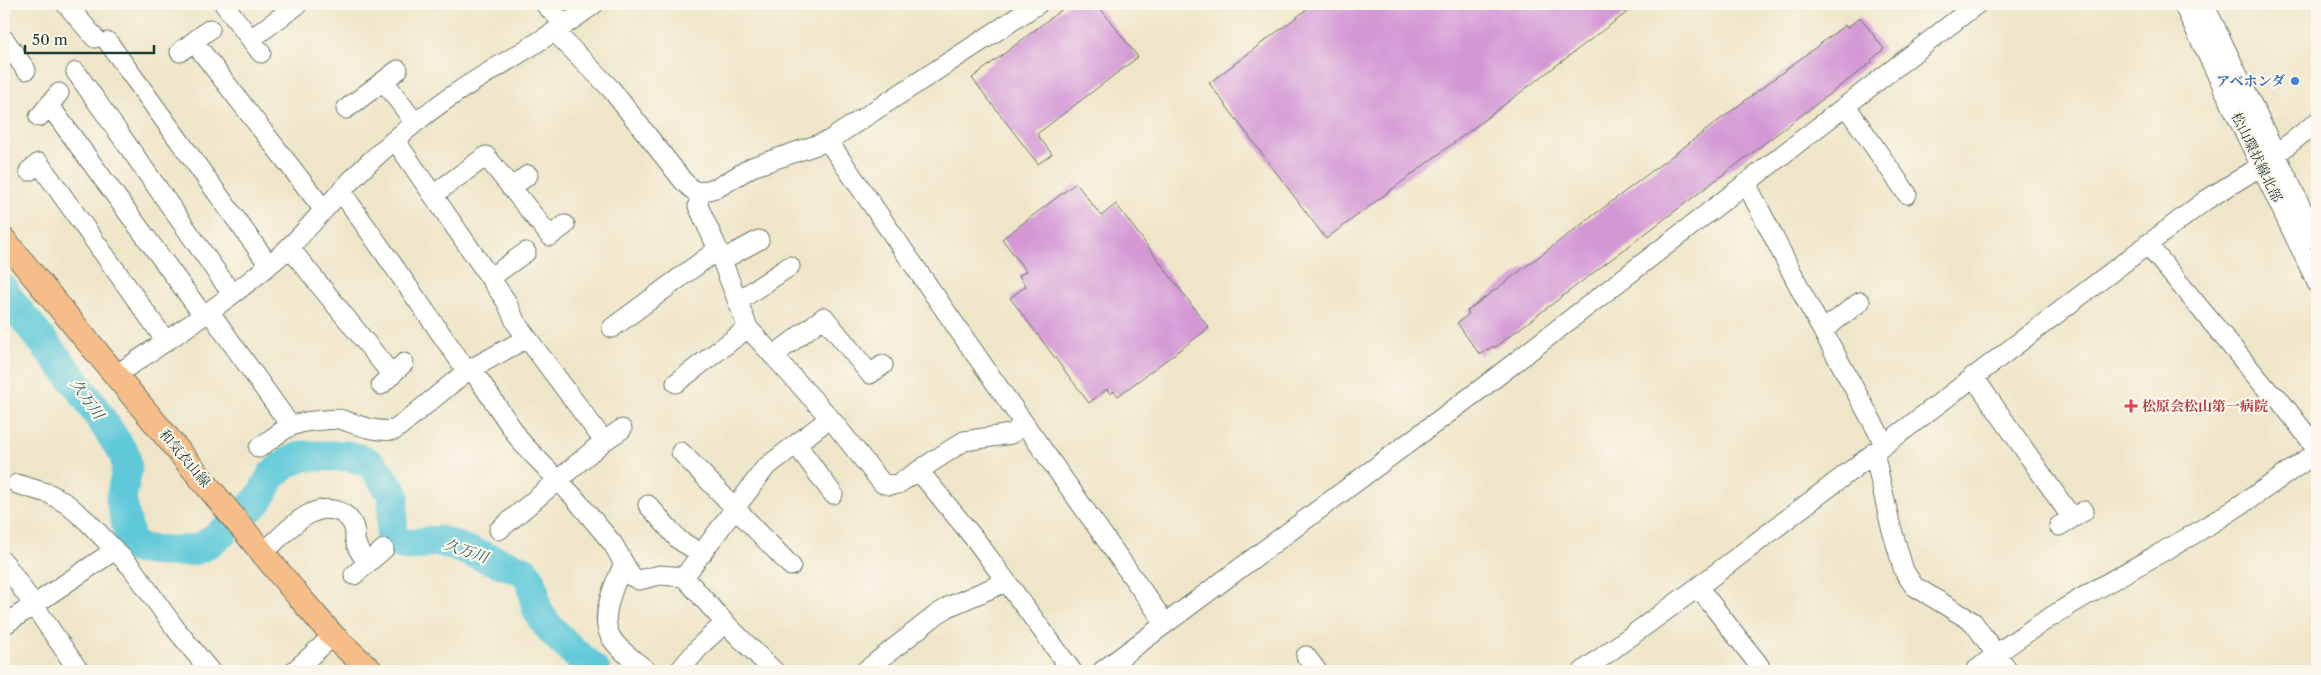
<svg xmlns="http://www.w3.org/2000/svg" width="2321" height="675" viewBox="0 0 2321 675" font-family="'Libre Caslon Text','Noto Serif JP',serif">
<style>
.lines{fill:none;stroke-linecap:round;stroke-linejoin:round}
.river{stroke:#5ec9d9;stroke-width:31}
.building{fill:#d397d5}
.minor-casing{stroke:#687868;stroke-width:21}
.major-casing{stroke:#687868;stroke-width:26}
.minor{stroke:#fff;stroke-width:19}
.major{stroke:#f7bd88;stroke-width:24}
.shop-dot{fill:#3f7fe0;stroke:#fbf7ec;stroke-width:2}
.health-dot{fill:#e0444e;stroke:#fbf7ec;stroke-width:2}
.labels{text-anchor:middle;stroke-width:4.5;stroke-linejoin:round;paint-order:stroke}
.shop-label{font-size:14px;font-weight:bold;fill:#366cbe;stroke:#fbf7ec;text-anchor:end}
.street-label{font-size:14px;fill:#1f3d34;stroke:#fbf7ec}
.health-label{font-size:14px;font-weight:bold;fill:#be3a42;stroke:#fbf7ec;text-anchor:start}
.water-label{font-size:15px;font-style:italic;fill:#2f605d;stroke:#fbf7ec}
</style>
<rect width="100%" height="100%" fill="#fbf7ec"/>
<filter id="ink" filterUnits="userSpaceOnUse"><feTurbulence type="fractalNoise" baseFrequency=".02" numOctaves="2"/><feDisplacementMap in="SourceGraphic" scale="10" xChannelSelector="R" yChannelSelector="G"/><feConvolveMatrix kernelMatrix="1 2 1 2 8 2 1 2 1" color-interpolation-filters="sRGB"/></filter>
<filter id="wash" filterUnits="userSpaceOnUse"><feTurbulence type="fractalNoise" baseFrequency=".0096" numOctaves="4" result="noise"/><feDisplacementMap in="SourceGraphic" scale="20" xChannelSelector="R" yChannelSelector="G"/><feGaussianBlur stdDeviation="1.12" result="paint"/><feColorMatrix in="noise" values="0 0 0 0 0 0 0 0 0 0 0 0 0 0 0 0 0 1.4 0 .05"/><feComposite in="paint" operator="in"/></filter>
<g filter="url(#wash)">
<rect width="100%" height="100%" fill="#efe5c8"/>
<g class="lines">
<path class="river" d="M 4,290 L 7,297 L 81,389 L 125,455 L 127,469 L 121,499 L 130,539 L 136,548 C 152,551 181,553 196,549 C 207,546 215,538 223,532
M 250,508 L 259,499 L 273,474 L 287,463 L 303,456 L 349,456 L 366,461 L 375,468 L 394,495 L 391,538 C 403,552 423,540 440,541 L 524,571 C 538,586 531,594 538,611 C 546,629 579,656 595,671"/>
</g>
<g id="blocks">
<path class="building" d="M 1069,4 L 1097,4 L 1138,57 L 1037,134 L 1052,154 L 1038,164 L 972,78 Z
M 1314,4 L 1638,4 L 1326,239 L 1209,83 Z
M 1860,17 L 1884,49 L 1871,60 L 1872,62 L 1494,348 L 1493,346 L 1480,355 L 1457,323 L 1469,314 L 1467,311 L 1845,25 L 1847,28 Z
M 1076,183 L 1101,216 L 1116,204 L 1209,328 L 1118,396 L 1114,391 L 1110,394 L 1107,389 L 1089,403 L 1010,298 L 1026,286 L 1019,276 L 1026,271 L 1002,239 Z"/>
</g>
</g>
<g filter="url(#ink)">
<use href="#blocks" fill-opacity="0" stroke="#687868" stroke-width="1"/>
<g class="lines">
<defs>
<path id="minor" d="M 66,4 L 95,38
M 224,4 L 261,53
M 545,4 L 565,25
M 1038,4 L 828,141 L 987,371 L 1165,623
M 2183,4 L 2317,283
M 2204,4 L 2317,240
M 555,32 L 611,89 L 684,182 L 693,190 L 700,192 L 719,187 L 752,167 L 828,141
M 4,39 L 26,70
M 251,39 L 297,5
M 108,42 L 269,265
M 194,42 L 324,210
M 180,52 L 210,29
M 76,72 L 232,294
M 384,81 L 415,123
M 49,105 L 203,315
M 1846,106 L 1907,194
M 346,109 L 398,70
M 39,117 L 59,93
M 395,140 L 506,301 L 516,323 L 604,441
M 29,171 L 39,163 L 166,341
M 1746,183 L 1809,306 L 1884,443
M 511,188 L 528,175
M 341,191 L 467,371
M 700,192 L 698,206 L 716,245 L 748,328 L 830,418 L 765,468 L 684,577 L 725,623
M 433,195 L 486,156 L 550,236 L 565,225
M 2147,244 L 2270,393 L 2278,398 L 2317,449
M 289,247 L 392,375
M 722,260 L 759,240
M 490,278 L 526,252
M 738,301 L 790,266
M 209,311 L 290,425
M 612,328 L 717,250
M 1823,330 L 1860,302
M 773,356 L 824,317 L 870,374 L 883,365
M 471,368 L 522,443 L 573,496 L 613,544 L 631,576 L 639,580 L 660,575 L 684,577
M 116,375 C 173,336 232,299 283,253 C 305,233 323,210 343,189 C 365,165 390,143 415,123 C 471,77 537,48 594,4
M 1973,376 L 2072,518
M 676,383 L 748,328
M 381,385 L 404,363
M 830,418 L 882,483 L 889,485 L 898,484 L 964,441 L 1011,434 L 1024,424
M 796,444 L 833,494
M 259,448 C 286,428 289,422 324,420 C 330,420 338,418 343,420 C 361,426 375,432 395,430 L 467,371 L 527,338
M 681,452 L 791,566
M 1874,452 L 1890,523 L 1904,571 L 1914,586 L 1973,622 L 2008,671
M 919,471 L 978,543 L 1072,671
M 17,484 L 50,494 L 67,504 L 88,522 L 132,568 L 175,628 L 210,671
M 648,505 L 679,540 L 702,554
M 2059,526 L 2084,511
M 499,530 L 604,441 L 622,429
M 263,553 C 283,536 310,499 340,512 C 346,515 350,518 353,525 C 355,529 355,535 355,540 C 357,549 362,556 368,563
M 4,562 L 79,671
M 623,563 C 621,573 616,580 613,589 C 596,636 613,643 647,671
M 354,575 L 384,549
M 1698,587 L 1759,665
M 4,625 L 115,550
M 1306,656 L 1317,671
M 294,671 L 333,636
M 679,671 L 703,643 L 725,623 L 774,671
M 865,671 L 936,615 L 950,606 L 1006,582
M 1102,671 L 1482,388 L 1977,4
M 1583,671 L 1698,587 L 2206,200 L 2261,166 L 2317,122
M 1975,671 C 2042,616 2119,577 2194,534 C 2236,509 2277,481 2317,452"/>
<path id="major" d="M 4,240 L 300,598 L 333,636 L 371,671"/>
</defs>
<use href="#minor" class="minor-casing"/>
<use href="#major" class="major-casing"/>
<use href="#minor" class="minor"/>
<use href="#major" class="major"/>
</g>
</g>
<circle class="shop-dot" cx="2295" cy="81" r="5"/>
<path class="health-dot" d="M2128.5 398.5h5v5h5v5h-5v5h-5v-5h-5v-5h5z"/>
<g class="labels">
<g class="shop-label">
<text x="2285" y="86">アベホンダ</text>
</g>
<g class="street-label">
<text transform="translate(2257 157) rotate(64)" y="5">松山環状線北部</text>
<text transform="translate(185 458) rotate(50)" y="5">和気衣山線</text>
</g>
<g class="health-label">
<text x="2142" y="411">松原会松山第一病院</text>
</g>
<g class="water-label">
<text transform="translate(87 399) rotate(55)" y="5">久万川</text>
<text transform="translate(466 551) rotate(19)" y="5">久万川</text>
</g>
</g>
<rect width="2321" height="675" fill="none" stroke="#fbf7ec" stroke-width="20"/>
<path d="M25 45v8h129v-8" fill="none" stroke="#1f3d34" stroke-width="2.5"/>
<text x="32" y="45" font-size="15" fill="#1f3d34" stroke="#fbf7ec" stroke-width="4" paint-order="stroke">50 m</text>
</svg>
